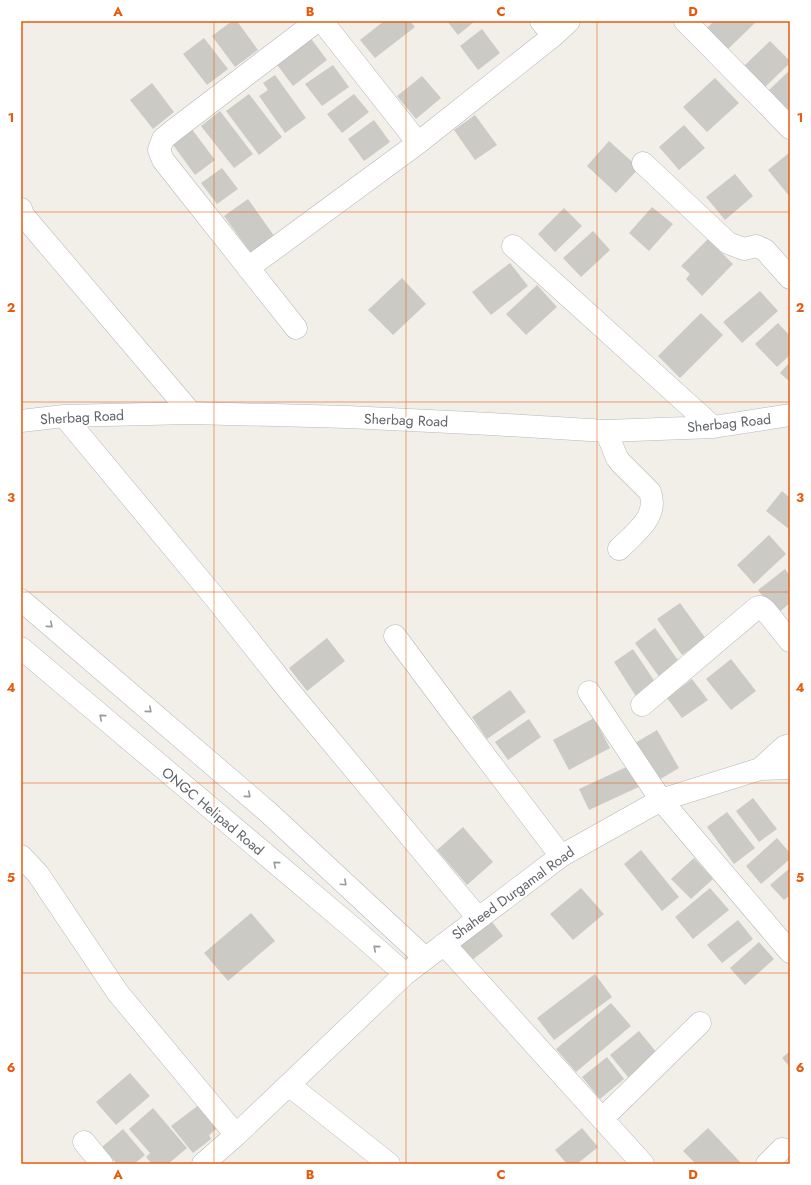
<svg xmlns="http://www.w3.org/2000/svg" width="811" height="1185" viewBox="0 0 811 1185" font-family="Jost,sans-serif">
<style>
.building{fill:#cccac5}
.lines{fill:none;stroke-linecap:round;stroke-linejoin:round}
.minor-casing{stroke:#b5b8bc;stroke-width:23}
.minor{stroke:#fff;stroke-width:22}
.oneway{stroke:#979a9d}
.grid{fill:none;stroke:#e8590c;stroke-width:1;stroke-opacity:0.55}
.labels{text-anchor:middle;stroke-width:4;stroke-linejoin:round;paint-order:stroke}
.street-label{font-size:14px;fill:#5f6368;stroke:#fff}
.neatline{fill:none;stroke:#e8590c;stroke-width:1.5}
.grid-label{font-size:13px;text-anchor:middle;font-weight:bold;fill:#e8590c}
</style>
<rect width="100%" height="100%" fill="#f1efe8"/>
<path class="building" d="M 232,21 L 237,21 L 258,50 L 235,67 L 212,36 Z
M 384,21 L 410,21 L 415,27 L 375,58 L 360,40 Z
M 447,21 L 475,21 L 458,35 Z
M 714,21 L 754,21 L 756,22 L 726,51 L 706,29 Z
M 482,29 L 500,53 L 478,70 L 460,46 Z
M 309,36 L 327,60 L 293,86 L 275,62 Z
M 204,38 L 228,69 L 207,85 L 183,54 Z
M 770,41 L 790,61 L 790,63 L 765,87 L 744,66 Z
M 333,65 L 349,87 L 322,106 L 305,84 Z
M 790,70 L 790,107 L 786,111 L 768,91 Z
M 275,75 L 306,118 L 285,133 L 259,96 L 268,90 L 263,83 Z
M 422,76 L 441,98 L 416,119 L 397,96 Z
M 715,78 L 739,103 L 707,132 L 683,107 Z
M 152,83 L 174,112 L 153,129 L 130,100 Z
M 249,94 L 282,137 L 259,155 L 226,111 Z
M 354,94 L 369,112 L 342,133 L 327,114 Z
M 220,111 L 253,154 L 234,168 L 201,126 Z
M 475,115 L 497,145 L 475,160 L 454,130 Z
M 374,120 L 390,142 L 364,161 L 348,139 Z
M 684,125 L 705,148 L 679,170 L 659,147 Z
M 191,128 L 215,160 L 195,175 L 171,142 Z
M 609,141 L 639,168 L 616,193 L 587,166 Z
M 790,152 L 790,197 L 768,170 Z
M 222,168 L 238,189 L 217,204 L 201,183 Z
M 735,174 L 753,196 L 725,220 L 706,197 Z
M 248,199 L 277,240 L 253,256 L 224,216 Z
M 652,207 L 673,224 L 649,251 L 629,233 Z
M 564,208 L 582,226 L 555,252 L 538,234 Z
M 593,231 L 610,250 L 581,277 L 563,258 Z
M 708,239 L 733,264 L 702,296 L 686,279 L 690,274 L 681,266 Z
M 510,263 L 528,286 L 491,315 L 472,292 Z
M 402,278 L 426,304 L 393,335 L 368,310 Z
M 537,285 L 557,307 L 526,335 L 506,314 Z
M 760,291 L 778,311 L 742,343 L 723,322 Z
M 701,313 L 723,335 L 680,378 L 658,356 Z
M 778,323 L 790,336 L 790,355 L 777,367 L 755,344 Z
M 790,362 L 790,382 L 780,373 Z
M 782,491 L 790,498 L 790,530 L 766,511 Z
M 769,535 L 786,554 L 754,584 L 737,565 Z
M 785,569 L 790,576 L 790,603 L 777,614 L 758,590 Z
M 680,603 L 706,639 L 682,655 L 657,619 Z
M 655,628 L 680,663 L 660,678 L 635,643 Z
M 327,638 L 345,661 L 307,691 L 289,668 Z
M 633,649 L 659,688 L 639,701 L 614,662 Z
M 731,659 L 756,691 L 731,710 L 706,679 Z
M 692,679 L 708,700 L 682,718 L 667,698 Z
M 510,690 L 526,712 L 487,739 L 472,717 Z
M 594,718 L 610,748 L 569,770 L 553,740 Z
M 529,719 L 541,737 L 508,760 L 495,742 Z
M 657,730 L 679,768 L 657,781 L 635,743 Z
M 633,764 L 643,785 L 589,810 L 579,789 Z
M 753,798 L 777,829 L 759,842 L 736,811 Z
M 727,812 L 755,848 L 734,864 L 707,827 Z
M 463,827 L 493,862 L 467,885 L 437,850 Z
M 777,838 L 790,853 L 790,859 L 761,884 L 746,866 Z
M 641,850 L 679,897 L 662,911 L 624,864 Z
M 694,858 L 713,879 L 691,899 L 671,879 Z
M 790,868 L 790,895 L 784,900 L 770,885 Z
M 581,888 L 604,914 L 573,940 L 550,914 Z
M 710,888 L 729,910 L 693,939 L 675,917 Z
M 251,913 L 275,941 L 228,981 L 204,953 Z
M 489,918 L 503,936 L 467,964 L 451,946 Z
M 738,920 L 753,939 L 722,963 L 707,945 Z
M 759,942 L 774,959 L 745,985 L 730,968 Z
M 595,974 L 612,997 L 554,1040 L 537,1018 Z
M 611,1003 L 631,1026 L 576,1072 L 556,1049 Z
M 639,1031 L 657,1053 L 628,1077 L 610,1055 Z
M 790,1051 L 790,1067 L 782,1058 Z
M 607,1057 L 624,1079 L 600,1099 L 582,1077 Z
M 130,1073 L 150,1096 L 116,1125 L 96,1102 Z
M 204,1101 L 222,1124 L 209,1135 L 211,1139 L 193,1153 L 171,1126 Z
M 153,1108 L 187,1148 L 168,1164 L 152,1164 L 146,1157 L 150,1153 L 129,1129 Z
M 582,1128 L 598,1147 L 577,1164 L 567,1164 L 555,1150 Z
M 708,1128 L 742,1164 L 696,1164 L 683,1151 Z
M 123,1129 L 145,1155 L 134,1164 L 117,1164 L 102,1147 Z"/>
<g class="lines">
<defs>
<path id="minor" d="M 322,21 L 418,143
M 541,21 L 553,36
M 685,21 L 765,102 L 790,128
M 643,163 L 728,243 L 744,249 L 756,246 L 765,250 L 790,278
M 21,209 L 23,215 L 191,413
M 513,246 L 713,427
M 248,268 L 418,143 L 553,36 L 569,21
M 296,328 L 163,160 L 159,150 L 163,139 L 174,130 L 317,21
M 64,416 L 216,599 L 286,687 L 478,918
M 21,421 L 64,416 L 191,413 L 348,417 L 491,424 L 606,431 L 713,427 L 790,415
M 606,431 L 617,458 L 621,463 L 650,492 C 659,517 634,534 619,549
M 21,600 L 269,813 L 425,958
M 395,636 L 457,719 L 561,856
M 21,648 L 354,929 L 405,974
M 589,692 L 661,800 L 790,952
M 642,705 L 758,607 L 761,607 L 765,610 L 790,641
M 760,769 L 784,747 L 790,745
M 21,856 L 38,874 L 118,993 L 236,1135
M 444,944 L 643,1164
M 289,1085 L 389,1164
M 602,1119 L 700,1023
M 84,1142 L 102,1164
M 203,1164 L 236,1135 L 405,974 L 561,856 L 661,800 L 760,769 L 790,768
M 767,1164 L 782,1149"/>
</defs>
<use href="#minor" class="minor-casing"/>
<use href="#minor" class="minor"/>
</g>
<defs><path id="oneway-chevron" d="M-2-3.5L2.5 0L-2 3.5" fill="none" stroke-width="1.6" stroke-linecap="round" stroke-linejoin="round"/></defs>
<g class="oneway">
<use href="#oneway-chevron" transform="translate(50 625) rotate(41)"/>
<use href="#oneway-chevron" transform="translate(149 710) rotate(41)"/>
<use href="#oneway-chevron" transform="translate(102 717) rotate(-140)"/>
<use href="#oneway-chevron" transform="translate(248 795) rotate(41)"/>
<use href="#oneway-chevron" transform="translate(276 864) rotate(-140)"/>
<use href="#oneway-chevron" transform="translate(344 883) rotate(43)"/>
<use href="#oneway-chevron" transform="translate(376 948) rotate(-139)"/>
</g>
<path class="grid" d="M 214,21 L 214,1164M 406,21 L 406,1164M 597,21 L 597,1164M 21,212 L 790,212M 21,402 L 790,402M 21,592 L 790,592M 21,783 L 790,783M 21,973 L 790,973"/>
<g class="labels">
<g class="street-label">
<text transform="translate(82 417) rotate(-3)" y="5">Sherbag Road</text>
<text transform="translate(406 420) rotate(2)" y="5">Sherbag Road</text>
<text transform="translate(729 423) rotate(-6)" y="5">Sherbag Road</text>
<text transform="translate(213 811) rotate(40)" y="5">ONGC Helipad Road</text>
<text transform="translate(513 893) rotate(-36)" y="5">Shaheed Durgamal Road</text>
</g>
</g>
<rect width="811" height="1185" fill="none" stroke="#ffffff" stroke-width="44"/>
<rect x="22" y="22" width="767" height="1141" class="neatline"/>
<g class="grid-label">
<text x="118" y="16">A</text>
<text x="310" y="16">B</text>
<text x="501" y="16">C</text>
<text x="693" y="16">D</text>
<text x="11" y="122">1</text>
<text x="800" y="122">1</text>
<text x="11" y="312">2</text>
<text x="800" y="312">2</text>
<text x="11" y="502">3</text>
<text x="800" y="502">3</text>
<text x="11" y="692">4</text>
<text x="800" y="692">4</text>
<text x="11" y="882">5</text>
<text x="800" y="882">5</text>
<text x="11" y="1072">6</text>
<text x="800" y="1072">6</text>
<text x="118" y="1179">A</text>
<text x="310" y="1179">B</text>
<text x="501" y="1179">C</text>
<text x="693" y="1179">D</text>
</g>
</svg>
